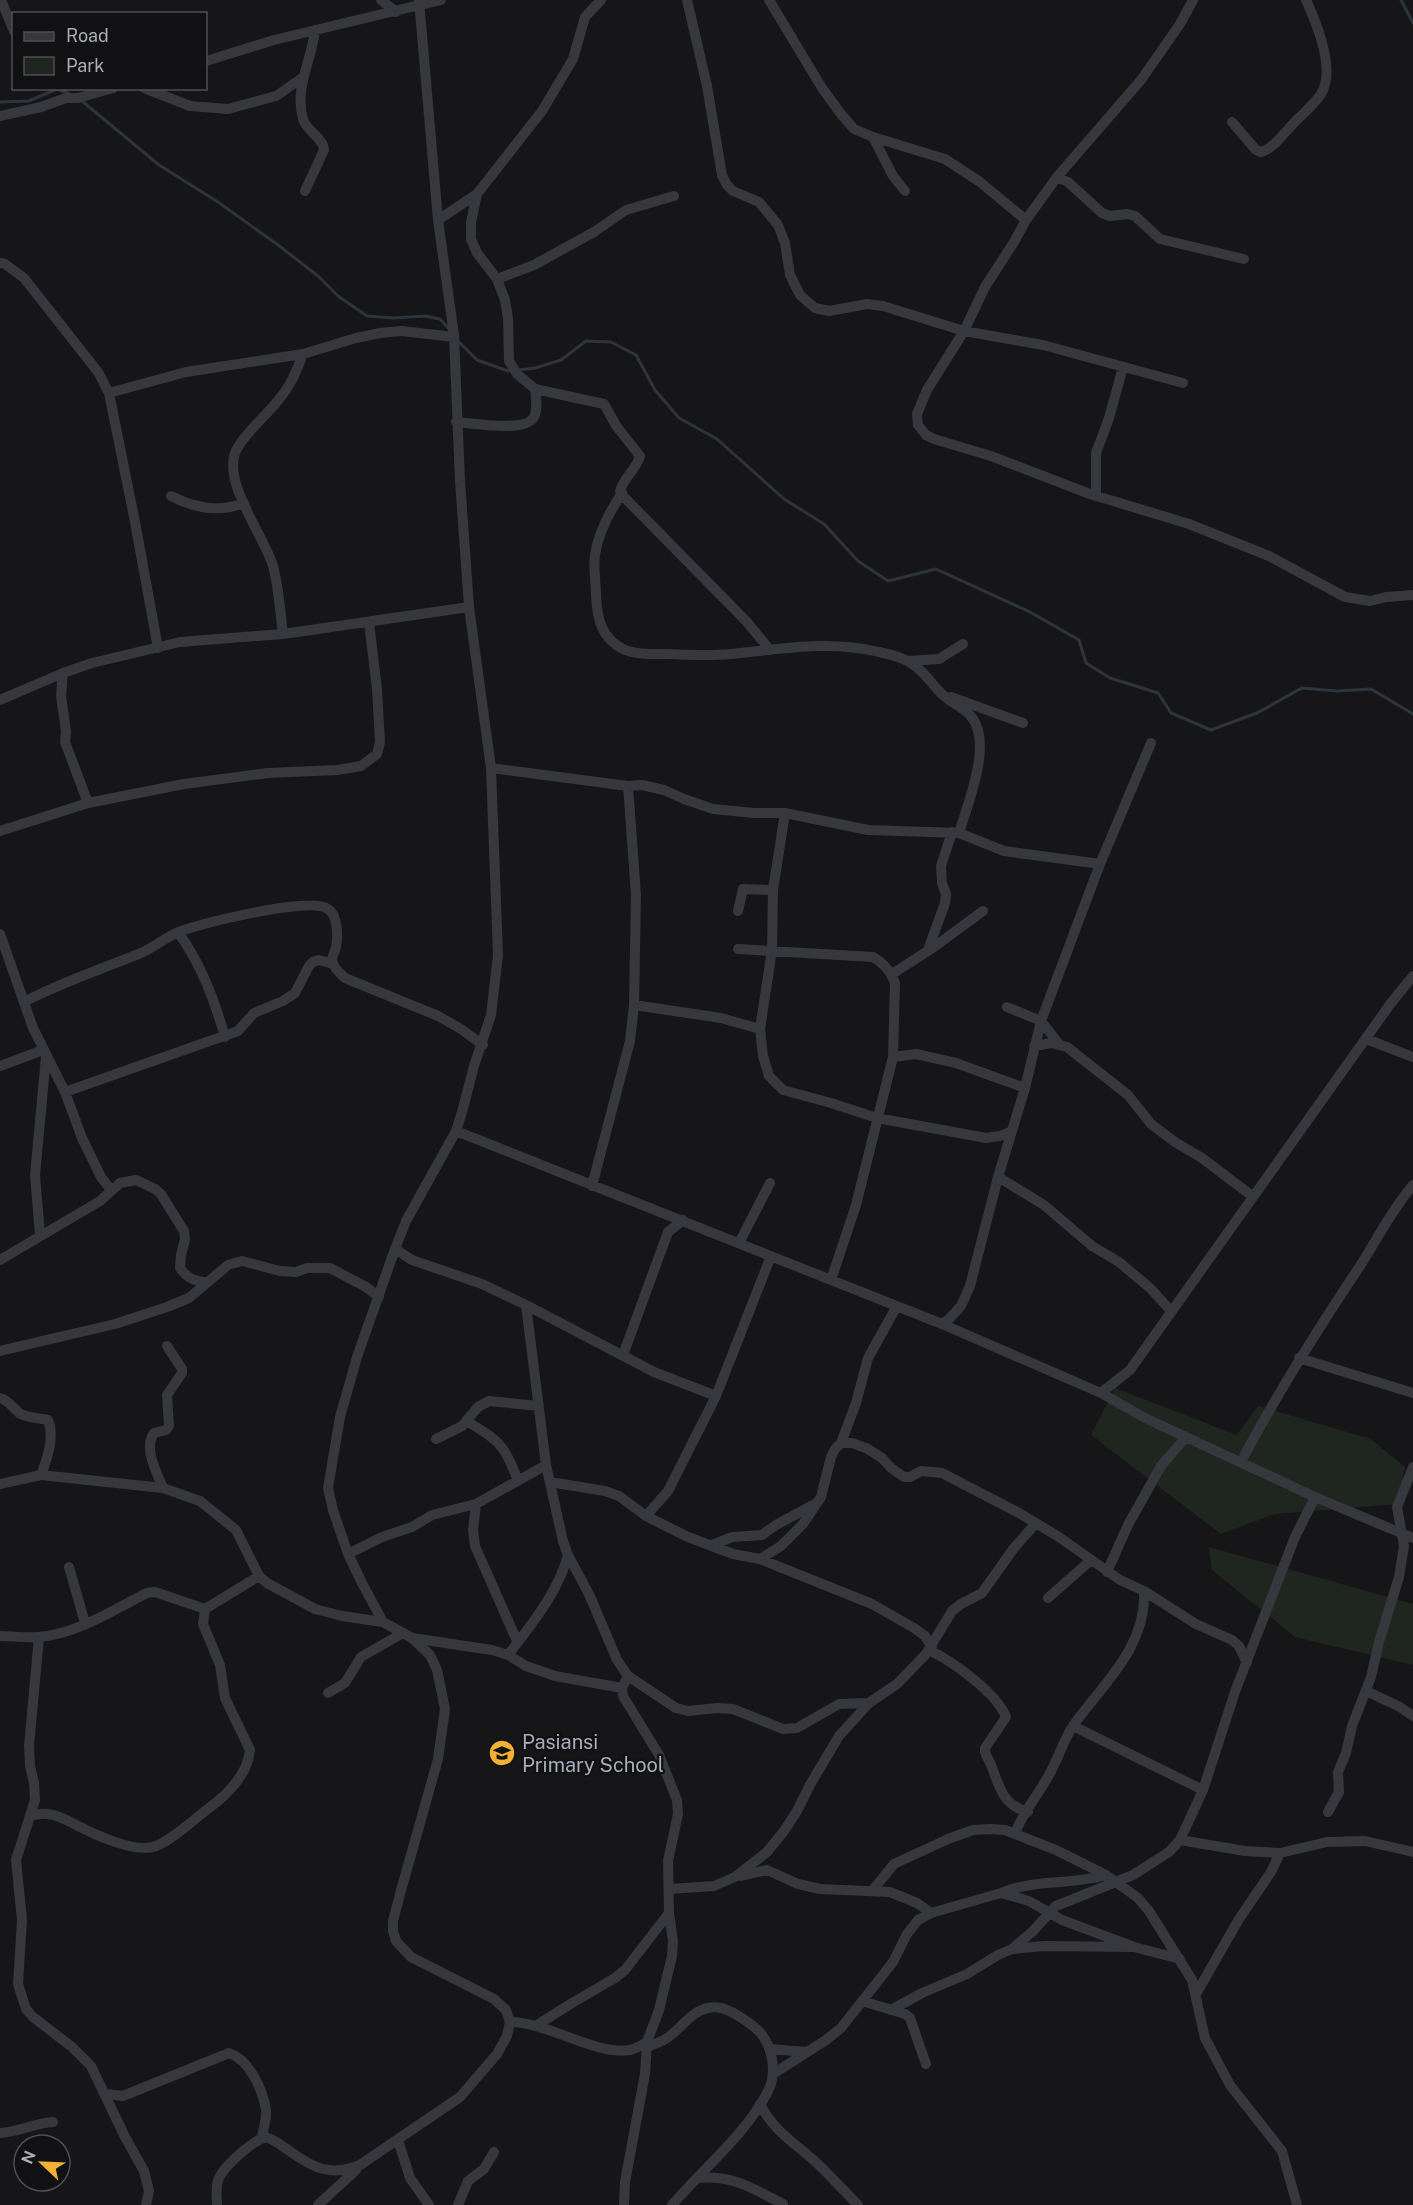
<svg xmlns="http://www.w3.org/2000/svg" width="1413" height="2205" viewBox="0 0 1413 2205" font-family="'Public Sans',sans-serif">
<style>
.green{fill:#1e261f}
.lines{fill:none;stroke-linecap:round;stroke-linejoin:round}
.stream{stroke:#2c353c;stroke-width:3}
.minor{stroke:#37383d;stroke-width:10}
.labels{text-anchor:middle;stroke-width:4.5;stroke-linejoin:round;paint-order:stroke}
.poi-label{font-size:20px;fill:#a8adb8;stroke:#111113;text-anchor:start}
</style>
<rect width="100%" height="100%" fill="#161618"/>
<path class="green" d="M 1115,1388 L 1237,1435 L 1258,1406 L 1371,1439 L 1405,1467 L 1398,1504 L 1275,1514 L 1221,1534 L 1091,1435 Z
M 1209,1547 L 1413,1604 L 1413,1665 L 1295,1637 L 1212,1570 Z"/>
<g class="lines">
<path class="stream" d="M 1401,0 L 1413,23
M 82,101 L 159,165 L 218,202 L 278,245 L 318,276 L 338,296 L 367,316 L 394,318 L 425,316 L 440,319 L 450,330
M 0,102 L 29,101 L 57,89 L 68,93
M 457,340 L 477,360 L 508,371 L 513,370
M 519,370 L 535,368 L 561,360 L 586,341 L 611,342 L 636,355 L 655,390 L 679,418 L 717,439 L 784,499 L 824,524 L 858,561 L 888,581 L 936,569 L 1030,612 L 1079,640 L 1086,663 L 1110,678 L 1158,693 L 1171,713 L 1211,730 L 1257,713 L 1302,688 L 1337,691 L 1371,689 L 1413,714"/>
<path class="minor" d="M 1,0 L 14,31
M 381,0 L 396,12
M 687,0 L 707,86 L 722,175 L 727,185 L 733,191 L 759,202 L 778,225 L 785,243 L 790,275 L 800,295 L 815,308 L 829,311 L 867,304 L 883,306 L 964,331 L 1043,345 L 1183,383
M 769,0 L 822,88 L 841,114 L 854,129 L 873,137 L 945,159 L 980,182 L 1026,220
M 1193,0 L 1180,24 L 1141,80 L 1057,177 L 1026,220 L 1014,242 L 985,287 L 964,331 L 927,390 L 917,414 L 918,425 L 926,435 L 934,439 L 991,456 L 1090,494 L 1189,524 L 1269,556 L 1345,597 L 1370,601 L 1386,597 L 1413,595
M 206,61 L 274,40 L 441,0
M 144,88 L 190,106 L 228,109 L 276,96 L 302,78
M 0,116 L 41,107 L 66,98 L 78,98 L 113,88
M 1232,122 L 1256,150 L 1261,152 C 1274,148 1282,135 1292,125 C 1301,115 1314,105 1321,94 C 1336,70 1317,24 1306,0
M 873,137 L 893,176 L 905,191
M 1057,177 L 1068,182 L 1102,213 L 1110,216 L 1127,214 L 1135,216 L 1160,239 L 1244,259
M 305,191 L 324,150 C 323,137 307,132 303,119 C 294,88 312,60 315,30
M 477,194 L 471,222 L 471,239 L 477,253 L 497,279 L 505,300 L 508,318 L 509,361 L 517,374 L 535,389 L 604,404 L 617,427 L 640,456 C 636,470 624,477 620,491 L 624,497 L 747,622 L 770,650
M 438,220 L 477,194 L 542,111 L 573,59 L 585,17 L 601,0
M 0,263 L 5,264 L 24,278 L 98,372 L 109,393 L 135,522 L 158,648
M 497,279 L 534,265 L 594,232 L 626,210 L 674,196
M 109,393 L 186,372 L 303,354 L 356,338 L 380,333 L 402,331 L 454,337
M 456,422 C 472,423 526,433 534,417 C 538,409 536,397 535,389
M 622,493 C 610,511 598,533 595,555 C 593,568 596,582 596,595 C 597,618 601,638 623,649 C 636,655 653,654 668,654 C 688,655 710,656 731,654 C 783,649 828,640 879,652 C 889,654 901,657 909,662 C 922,669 929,680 938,690 C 947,701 961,706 970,715 C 994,741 968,803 959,833
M 171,496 C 194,508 219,513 244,503
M 1096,496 L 1096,453 L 1109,418 L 1123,367
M 283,634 C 280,612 279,588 273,566 C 264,535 218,477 238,447 C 249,429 267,415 280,398 C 291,385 297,370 303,354
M 908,661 L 939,659 L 963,644
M 63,673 L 61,696 L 66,731 L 65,742 L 88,803
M 951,697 L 1023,723
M 0,700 L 63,673 L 92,663 L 180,642 L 283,634 L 469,607
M 491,768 L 628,786 L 642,785 L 664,790 L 684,799 L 713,809 L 754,813 L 785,813 L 868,830 L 959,833 L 1004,851 L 1100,864
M 785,813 L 773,890 L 772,950 L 760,1029 L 763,1056 L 769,1076 L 783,1090 L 831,1103 L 877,1118 L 986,1138 L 1000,1136 L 1012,1131
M 0,831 L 88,803 L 184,784 L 268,773 L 337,770 L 361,766 L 377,754 L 380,742 L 377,689 L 369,622
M 738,911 L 743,889 L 773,890
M 178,932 C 201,964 214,999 225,1037
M 0,934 L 33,1028 L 65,1092 L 82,1138 L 101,1177 L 111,1190
M 738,949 L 873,957 C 884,964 890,970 895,983 L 893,1057
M 928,950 L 945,903 L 946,894 L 942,883 L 941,866 L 952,832
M 892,974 L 934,947 L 983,911
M 24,1002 C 62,982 102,969 141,953 C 155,947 167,936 181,931 C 205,923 310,896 328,909 C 338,915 338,937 336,947 C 335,952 332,956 332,960 C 333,968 340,973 345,978 L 438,1016 L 461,1029 L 483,1045
M 634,1005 L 721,1018 L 760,1029
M 1007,1007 L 1041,1021 L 1059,1044
M 1366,1039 L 1413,1057
M 1034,1046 L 1052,1043 L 1067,1047 L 1128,1095 L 1151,1124 L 1175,1142 L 1202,1158 L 1252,1196
M 0,1066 L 43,1050
M 65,1092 L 238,1031 L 254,1013 L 283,1001 L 295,993 L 309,966 L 313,962 L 319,960 L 333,964
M 456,1131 L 942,1324 L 1101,1393 L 1145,1418 L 1315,1497 L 1413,1538
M 998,1177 L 1044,1205 L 1092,1246 L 1119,1262 L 1150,1288 L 1171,1311
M 592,1186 L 630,1041 L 634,1005 L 636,895 L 628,786
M 40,1235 L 35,1175 L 46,1057
M 739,1243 L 770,1183
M 395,1249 L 412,1260 L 482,1284 L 526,1305 L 546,1465 L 563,1541 L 568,1555 L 589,1594 L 617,1660 L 628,1676 L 676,1708 L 688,1711 L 717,1708 L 733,1709 L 783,1729 L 797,1728 L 839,1704 L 869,1703
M 0,1260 L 100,1201 L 120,1183 L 136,1180 L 155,1189 L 161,1194 L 184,1231 L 185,1239 L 181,1255 L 180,1268 C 187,1278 194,1281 206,1282
M 831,1280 L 856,1205 L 893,1057 L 916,1054 L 956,1063 L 1025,1088
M 526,1305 L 654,1372 L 716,1396
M 942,1324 L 949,1319 L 961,1306 L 970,1286 L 998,1177 L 1025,1088 L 1041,1021 L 1100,864 L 1151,743
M 0,1351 L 115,1324 L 167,1307 L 189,1298 L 228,1265 L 242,1261 L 280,1271 L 296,1272 L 307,1268 L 330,1268 L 366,1287 L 379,1297
M 623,1355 L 668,1232 L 683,1220
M 1299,1358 L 1413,1393
M 1101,1393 L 1130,1370 L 1391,1003 L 1413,976
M 0,1398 C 10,1401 12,1407 19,1413 C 27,1418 39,1418 48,1420 C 55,1437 47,1459 41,1475
M 466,1421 C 498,1439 505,1445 518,1481
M 436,1439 L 462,1426 L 478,1407 L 489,1401 L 539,1406
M 841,1443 L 856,1403 L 868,1358 L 897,1306
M 1241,1462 C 1276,1395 1316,1332 1358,1269 C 1377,1240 1390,1212 1413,1185
M 550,1482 L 605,1491 L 619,1496 L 646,1516 L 688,1537 L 733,1554 L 760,1559 L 872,1604 L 914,1628 L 925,1636 L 932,1647
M 0,1484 L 41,1475 L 163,1488 L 200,1501 L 236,1530 L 259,1576 L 267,1583 L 315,1609 L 342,1616 L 383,1622
M 163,1488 C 157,1473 143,1448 154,1433 L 166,1430 L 169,1426 L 167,1395 L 182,1373 L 182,1369 L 167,1346
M 476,1504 L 473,1530 L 475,1546 L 517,1641
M 646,1516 L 668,1491 L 716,1396 L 771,1256
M 712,1545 L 732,1537 L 762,1535 L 776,1525 L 815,1504
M 348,1554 L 382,1537 L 412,1527 L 432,1515 L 476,1504 L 546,1465
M 760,1559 L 781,1546 L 803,1524 L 821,1497 L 831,1457 L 835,1449 L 841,1443 L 852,1443 L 868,1449 L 882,1458 L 891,1468 L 904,1477 L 910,1477 L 921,1471 L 942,1473 L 1019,1513 L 1059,1537 L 1120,1580 L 1144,1591 L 1196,1624 L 1232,1640 L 1239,1646 L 1247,1663
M 69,1567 L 85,1623
M 1107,1572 L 1128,1525 L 1161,1466 L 1186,1437
M 1048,1598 L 1091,1560
M 0,1636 C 12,1636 26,1638 38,1637 C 77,1634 113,1610 147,1593 L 155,1592 L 205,1609 L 259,1576
M 39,1637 L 29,1746 L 30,1766 L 34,1783 L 35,1800 L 16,1860 L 22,1920 L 18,1984 L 26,2009 L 33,2017 L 72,2047 L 91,2066 L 125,2137 L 144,2171 L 149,2191 L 146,2205
M 412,1638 L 492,1650 L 508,1655 L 526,1666 L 555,1676 L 622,1688
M 929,1650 C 952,1661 997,1693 1006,1717 L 985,1748 L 985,1752 C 987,1758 991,1763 993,1770 C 1000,1790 1005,1806 1028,1812
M 508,1655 C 531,1625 558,1593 568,1555
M 1366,1691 L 1400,1707 L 1413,1716
M 328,1693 L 345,1683 L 361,1657 L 403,1633
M 1073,1726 L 1203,1790
M 1328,1812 L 1339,1792 L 1338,1772 L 1346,1753 L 1352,1726 L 1371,1677 L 1379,1642 L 1399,1577 L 1404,1546 L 1397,1507 L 1413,1467
M 30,1816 C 36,1815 42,1813 48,1814 C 59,1815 68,1821 78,1826 C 96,1835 136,1854 156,1846 C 175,1838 193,1820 209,1808 C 227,1795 248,1774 250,1750 L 225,1698 L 220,1665 L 203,1624 L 205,1609
M 1015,1833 C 1023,1812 1039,1794 1050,1773 C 1059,1757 1064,1738 1075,1723 C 1104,1683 1147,1646 1144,1591
M 1180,1840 L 1245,1851 L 1280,1853 L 1327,1842 L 1365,1841 L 1413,1852
M 741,1876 L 767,1870 L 798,1884 L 820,1889 L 890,1892 L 917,1903 L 931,1913
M 669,1889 L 714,1886 L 735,1877 L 767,1852 L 784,1831 L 797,1811 L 811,1783 L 839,1736 L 869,1703 L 897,1684 L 926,1654 L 952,1611 L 961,1604 L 982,1593 L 1014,1548 L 1036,1523
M 872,1891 L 894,1864 L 948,1839 L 973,1830 L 990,1829 L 1005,1830 L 1056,1850 L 1106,1875 L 1138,1898 L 1149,1911 L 1192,1980 L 1205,2038 L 1230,2085 L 1282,2151 L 1297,2205
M 1001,1893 C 1034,1879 1072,1885 1106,1875
M 1012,1949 L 1032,1932 L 1056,1906 L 1133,1875 L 1169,1852 L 1180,1840 L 1203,1790 L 1236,1689 L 1295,1537 L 1315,1497
M 1196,1994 L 1239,1919 L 1271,1872 L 1280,1853
M 862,2001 L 905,2014 L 910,2018 L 926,2064
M 891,2010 L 922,1993 L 967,1974 L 998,1955 L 1012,1949 L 1044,1946 L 1134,1947 L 1180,1959
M 510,2022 C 548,2022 596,2056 630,2050 C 636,2049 642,2045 647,2042
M 537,2025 L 572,2003 L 615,1978 L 625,1970 L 669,1913
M 647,2047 C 655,2044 665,2041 671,2035 C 683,2026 692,2011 708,2008 C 724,2004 741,2017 753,2026 C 772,2040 779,2072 767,2093 C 745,2135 703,2169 672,2205
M 770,2049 L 807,2052
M 773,2074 L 826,2040 L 841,2028 L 893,1962 L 907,1934 L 918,1920 L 931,1913 L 1001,1893 L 1029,1901 L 1062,1920 L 1134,1947
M 106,2094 L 123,2096 L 229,2053 C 249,2059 263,2090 266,2110 C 267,2119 263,2129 262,2138
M 760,2104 C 774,2133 800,2146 822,2168 C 834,2180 846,2193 858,2205
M 0,2133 C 19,2132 34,2123 53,2122
M 398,2140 L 410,2178 L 429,2205
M 697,2178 C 733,2175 752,2188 783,2204
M 217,2205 C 217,2196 215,2186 219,2178 C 224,2167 257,2135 268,2138 C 275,2140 282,2146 288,2150 C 313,2168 330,2177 360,2165 L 460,2097 L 497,2054 L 507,2036 L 510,2022 L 506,2010 L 494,1999 L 411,1957 L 396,1941 L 393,1931 L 393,1921 L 400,1894 L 438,1759 L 445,1709 L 437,1670 L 430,1655 L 412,1638 L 383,1622 L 362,1583 L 348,1554 L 333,1510 L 328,1488 L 340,1417 L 357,1357 L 395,1249 L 406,1221 L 456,1131 L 462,1112 L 474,1066 L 491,1015 L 498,955 L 491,768 L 469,607 L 460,481 L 454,335 L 438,220 L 419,0
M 318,2205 L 356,2170
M 458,2205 L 468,2181 L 484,2169 L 494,2152
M 624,2205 L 625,2182 L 645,2074 L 647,2042 L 659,2010 L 672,1956 L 673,1941 L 669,1913 L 668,1861 L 678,1814 L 677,1800 L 659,1755 L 623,1696 L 622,1688 L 628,1676"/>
</g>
<defs>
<symbol id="school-disc" viewBox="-11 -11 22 22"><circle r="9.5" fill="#f2b134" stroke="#111113"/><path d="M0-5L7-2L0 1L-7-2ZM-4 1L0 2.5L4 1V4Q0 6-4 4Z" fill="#111"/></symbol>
</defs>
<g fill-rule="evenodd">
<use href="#school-disc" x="487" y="1738" width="30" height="30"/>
</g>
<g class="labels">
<g class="poi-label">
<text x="522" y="1749">Pasiansi<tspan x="522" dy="23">Primary School</tspan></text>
</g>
</g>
<rect x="12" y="12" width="195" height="78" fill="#111113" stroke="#4d4f55" stroke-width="1.5"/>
<rect x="24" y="32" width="30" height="9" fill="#37383d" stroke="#4d4f55" stroke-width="1.5"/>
<text x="66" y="42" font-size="18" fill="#a8adb8">Road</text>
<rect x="24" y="57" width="30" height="18" fill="#1e261f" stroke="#4d4f55" stroke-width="1.5"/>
<text x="66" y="72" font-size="18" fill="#a8adb8">Park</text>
<g transform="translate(42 2163) rotate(293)"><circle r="28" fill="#111113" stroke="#4d4f55" stroke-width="1.5"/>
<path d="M0-4.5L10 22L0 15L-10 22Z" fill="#f2b134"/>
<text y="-9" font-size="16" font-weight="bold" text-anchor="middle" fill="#a8adb8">N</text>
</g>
</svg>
